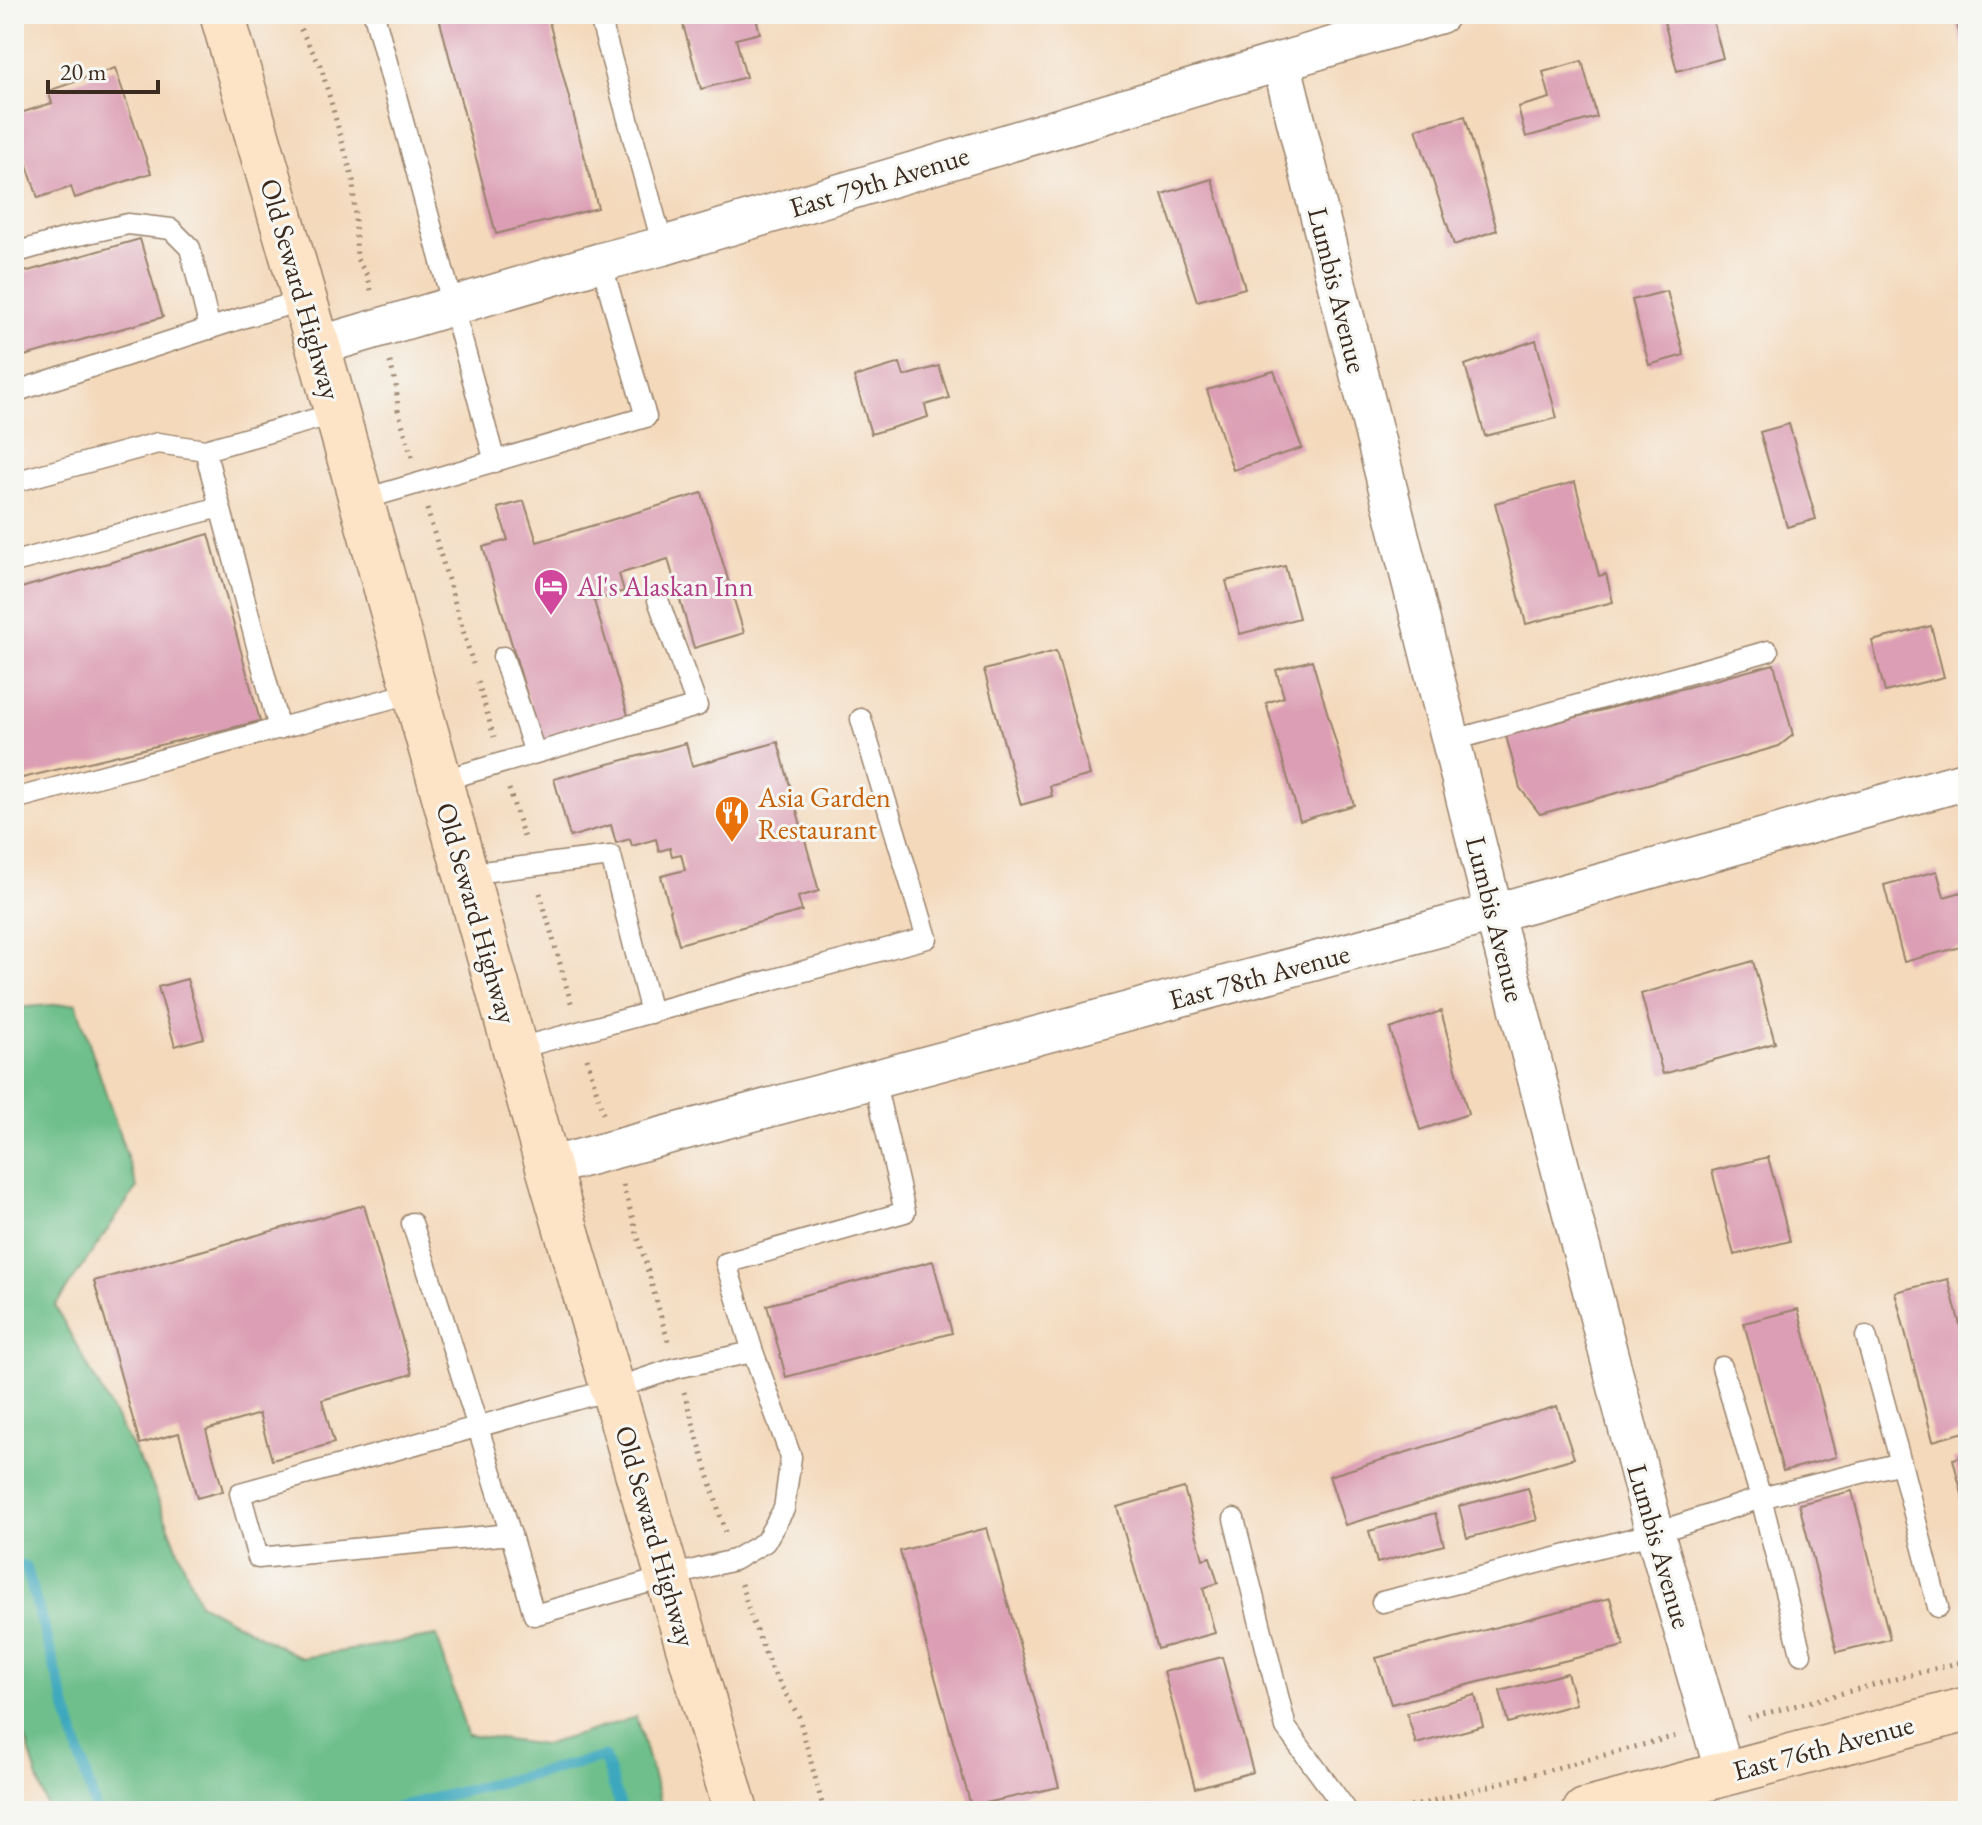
<svg xmlns="http://www.w3.org/2000/svg" width="1982" height="1825" viewBox="0 0 1982 1825" font-family="'EB Garamond',serif">
<style>
.forest{fill:#6ebf8b;stroke:#547454;stroke-width:2}
.lines{fill:none;stroke-linecap:round;stroke-linejoin:round}
.stream{stroke:#3da8bd;stroke-width:11}
.building{fill:#dc9eb4}
.lane-casing{stroke:#98826c;stroke-width:23}
.street-casing{stroke:#98826c;stroke-width:41}
.secondary-casing{stroke:#98826c;stroke-width:47}
.path{stroke:#98826c;stroke-width:5;stroke-dasharray:2 6;stroke-linecap:butt}
.lane{stroke:#fff;stroke-width:20}
.street{stroke:#fff;stroke-width:38}
.secondary{stroke:#fee4c6;stroke-width:44}
.labels{text-anchor:middle;stroke-width:6;stroke-linejoin:round;paint-order:stroke}
.street-label{font-size:28px;fill:#3b2a1e;stroke:#f6f6f2}
.hotel-label{font-size:28px;fill:#b23c85;stroke:#f6f6f2;text-anchor:start}
.food-label{font-size:28px;fill:#c56008;stroke:#f6f6f2;text-anchor:start}
</style>
<rect width="100%" height="100%" fill="#f6f6f2"/>
<filter id="ink" filterUnits="userSpaceOnUse"><feTurbulence type="fractalNoise" baseFrequency=".0125" numOctaves="2"/><feDisplacementMap in="SourceGraphic" scale="16" xChannelSelector="R" yChannelSelector="G"/><feConvolveMatrix kernelMatrix="1 2 1 2 8 2 1 2 1" color-interpolation-filters="sRGB"/></filter>
<filter id="wash" filterUnits="userSpaceOnUse"><feTurbulence type="fractalNoise" baseFrequency=".006" numOctaves="4" result="noise"/><feDisplacementMap in="SourceGraphic" scale="32" xChannelSelector="R" yChannelSelector="G"/><feGaussianBlur stdDeviation="1.8" result="paint"/><feColorMatrix in="noise" values="0 0 0 0 0 0 0 0 0 0 0 0 0 0 0 0 0 1.4 0 .05"/><feComposite in="paint" operator="in"/></filter>
<g filter="url(#wash)">
<rect width="100%" height="100%" fill="#f4d9bb"/>
<path class="forest" d="M 76,1003 L 137,1187 L 55,1306 L 152,1484 L 199,1603 L 301,1658 L 437,1636 L 467,1735 L 544,1745 L 636,1717 L 663,1811 L 48,1811 L 14,1701 L 14,1008 Z"/>
<g class="lines">
<path class="stream" d="M 14,1564 L 26,1567 L 96,1811
M 381,1811 L 604,1757 L 622,1811"/>
</g>
<g id="blocks">
<path class="building" d="M 438,14 L 547,14 L 598,208 L 496,234 Z
M 680,14 L 755,14 L 760,33 L 736,39 L 746,77 L 701,89 Z
M 1689,14 L 1711,14 L 1723,58 L 1677,71 L 1664,21 Z
M 1954,14 L 1968,14 L 1968,60 L 1967,60 Z
M 1582,61 L 1597,117 L 1526,137 L 1518,107 L 1550,98 L 1543,72 Z
M 115,68 L 151,173 L 75,198 L 71,187 L 38,198 L 14,126 L 14,115 L 52,103 L 48,91 Z
M 1465,116 L 1497,230 L 1454,245 L 1416,129 Z
M 1212,179 L 1245,288 L 1197,301 L 1162,194 Z
M 140,239 L 163,317 L 14,359 L 14,275 Z
M 1667,291 L 1684,355 L 1649,365 L 1632,300 Z
M 1536,340 L 1557,418 L 1485,436 L 1465,365 Z
M 900,363 L 904,376 L 939,366 L 949,398 L 925,405 L 928,417 L 871,434 L 854,377 Z
M 1274,371 L 1302,448 L 1233,470 L 1207,390 Z
M 1789,424 L 1816,519 L 1787,527 L 1760,432 Z
M 1575,482 L 1599,576 L 1606,574 L 1613,602 L 1526,624 L 1495,503 Z
M 702,493 L 744,633 L 694,648 L 668,559 L 619,574 L 624,591 L 594,601 L 630,722 L 543,749 L 483,547 L 508,540 L 498,508 L 524,501 L 537,542 Z
M 209,534 L 260,721 L 14,780 L 14,590 Z
M 1285,566 L 1299,618 L 1240,634 L 1226,581 Z
M 1931,626 L 1944,677 L 1885,692 L 1872,641 Z
M 1056,651 L 1090,775 L 1050,786 L 1052,796 L 1021,805 L 984,670 Z
M 1312,660 L 1354,805 L 1300,821 L 1266,703 L 1284,697 L 1276,670 Z
M 1774,664 L 1793,735 L 1779,746 L 1624,791 L 1540,814 L 1520,788 L 1506,736 Z
M 778,742 L 819,891 L 798,897 L 802,911 L 679,944 L 661,876 L 685,870 L 681,854 L 672,856 L 670,848 L 659,851 L 656,839 L 632,846 L 630,839 L 616,843 L 611,825 L 570,837 L 554,779 L 686,743 L 692,766 Z
M 1937,871 L 1944,897 L 1965,891 L 1968,903 L 1968,945 L 1904,962 L 1884,885 Z
M 1753,961 L 1775,1043 L 1663,1074 L 1641,994 Z
M 187,979 L 204,1038 L 175,1046 L 158,987 Z
M 1441,1011 L 1468,1114 L 1420,1130 L 1390,1029 Z
M 1768,1157 L 1790,1241 L 1734,1255 L 1712,1171 Z
M 364,1205 L 412,1374 L 322,1400 L 334,1443 L 272,1460 L 259,1414 L 206,1430 L 223,1491 L 197,1498 L 179,1433 L 140,1444 L 94,1281 Z
M 933,1261 L 952,1333 L 786,1377 L 767,1305 Z
M 1948,1279 L 1968,1356 L 1968,1431 L 1933,1441 L 1895,1292 Z
M 1798,1309 L 1836,1457 L 1783,1471 L 1744,1323 Z
M 1557,1406 L 1574,1458 L 1345,1525 L 1329,1476 Z
M 1968,1455 L 1968,1514 L 1967,1514 L 1953,1459 Z
M 1184,1488 L 1203,1559 L 1210,1557 L 1218,1583 L 1203,1588 L 1215,1633 L 1157,1649 L 1117,1507 Z
M 1528,1488 L 1537,1520 L 1467,1538 L 1459,1506 Z
M 1852,1491 L 1890,1639 L 1837,1652 L 1799,1504 Z
M 1435,1513 L 1444,1545 L 1377,1563 L 1369,1531 Z
M 987,1528 L 1059,1787 L 971,1806 L 900,1551 Z
M 1610,1598 L 1624,1646 L 1391,1704 L 1376,1658 Z
M 1222,1657 L 1253,1772 L 1195,1788 L 1164,1672 Z
M 1567,1673 L 1576,1704 L 1508,1723 L 1500,1691 Z
M 1475,1695 L 1483,1726 L 1416,1744 L 1407,1713 Z"/>
</g>
</g>
<g filter="url(#ink)">
<use href="#blocks" fill-opacity="0" stroke="#98826c" stroke-width="2"/>
<g class="lines">
<defs>
<path id="lane" d="M 374,14 L 495,462
M 599,14 L 663,246
M 14,253 L 70,237 L 128,224 L 171,229 L 190,248 L 210,329
M 14,392 L 242,318 L 305,300
M 205,450 L 279,729
M 14,482 L 158,443 L 205,450 L 337,413
M 361,500 L 646,417 L 601,262
M 14,562 L 220,507
M 503,657 L 535,753
M 1451,741 L 1768,651
M 440,781 L 697,706 L 658,600
M 14,799 L 415,692
M 466,874 L 611,856 L 651,1013
M 515,1049 L 927,938 L 861,719
M 412,1223 C 455,1353 497,1483 534,1615 L 667,1577 L 734,1560 L 765,1542 L 784,1509 L 791,1457 L 753,1352 L 676,1368 L 613,1389 L 240,1493 L 258,1558 L 511,1534
M 753,1352 L 726,1263 L 905,1212 L 874,1079
M 1722,1367 L 1761,1498 L 1801,1654
M 1901,1463 L 1938,1607
M 1234,1519 L 1286,1728 L 1347,1811
M 1382,1602 L 1655,1533 L 1761,1498 L 1901,1463 L 1866,1336"/>
<path id="street" d="M 1281,61 L 1494,913 L 1655,1533 L 1725,1774
M 318,346 L 601,262 L 663,246 L 1440,14
M 548,1167 L 1494,913 L 1968,780"/>
<path id="secondary" d="M 222,14 L 318,346 L 548,1167 L 736,1811
M 1585,1811 L 1968,1709"/>
</defs>
<use href="#lane" class="lane-casing"/>
<use href="#street" class="street-casing"/>
<use href="#secondary" class="secondary-casing"/>
<path class="path" d="M 296,14 L 300,28 L 321,67 L 353,180 L 357,259 L 368,277 L 372,294
M 390,362 L 396,385 L 398,410 L 412,457
M 427,509 L 473,664
M 478,682 L 494,737
M 509,789 L 525,841
M 540,893 L 572,1006
M 587,1058 L 603,1114
M 623,1185 L 668,1341
M 684,1392 L 725,1532
M 741,1584 L 751,1617 L 771,1668 L 799,1717 L 824,1811
M 1748,1718 L 1968,1660
M 1395,1811 L 1676,1736"/>
<use href="#lane" class="lane"/>
<use href="#street" class="street"/>
<use href="#secondary" class="secondary"/>
</g>
</g>
<defs>
<symbol id="hotel-pin" viewBox="-11 -11 22 30"><path d="M0 17L-7.5 6A9.5 9.5 0 1 1 7.5 6Z" fill="#d1479c" stroke="#f6f6f2"/><path d="M-6-4.5h1.5V1H6V5H4.5V3h-9V5H-6ZM-4 0a1.8 1.8 0 1 1 3.6 0ZM.5 0V-2.5h3Q6-2.5 6 0Z" fill="#fff"/></symbol>
<symbol id="restaurant-pin" viewBox="-11 -11 22 30"><path d="M0 17L-7.5 6A9.5 9.5 0 1 1 7.5 6Z" fill="#e8710a" stroke="#f6f6f2"/><path d="M-5-6h1v4h1v-4h1v4h1v-4h1v5L-1.5 .5V6h-2V.5L-5-1ZM5-6V6H3V1.5H1.5Q1.5-4 5-6Z" fill="#fff"/></symbol>
</defs>
<g fill-rule="evenodd">
<use href="#hotel-pin" x="531" y="566" width="40" height="54"/>
<use href="#restaurant-pin" x="712" y="793" width="40" height="54"/>
</g>
<g class="labels">
<g class="street-label">
<text transform="translate(879 181) rotate(-17)" y="10">East 79th Avenue</text>
<text transform="translate(301 289) rotate(74)" y="10">Old Seward Highway</text>
<text transform="translate(1338 290) rotate(76)" y="10">Lumbis Avenue</text>
<text transform="translate(477 913) rotate(74)" y="10">Old Seward Highway</text>
<text transform="translate(1496 919) rotate(76)" y="10">Lumbis Avenue</text>
<text transform="translate(1259 976) rotate(-15)" y="10">East 78th Avenue</text>
<text transform="translate(656 1536) rotate(74)" y="10">Old Seward Highway</text>
<text transform="translate(1660 1546) rotate(74)" y="10">Lumbis Avenue</text>
<text transform="translate(1823 1747) rotate(-15)" y="10">East 76th Avenue</text>
</g>
<g class="hotel-label">
<text x="577" y="596">Al's Alaskan Inn</text>
</g>
<g class="food-label">
<text x="758" y="807">Asia Garden<tspan x="758" dy="32">Restaurant</tspan></text>
</g>
</g>
<rect width="1982" height="1825" fill="none" stroke="#f6f6f2" stroke-width="48"/>
<path d="M48 80v12h110v-12" fill="none" stroke="#3b2a1e" stroke-width="4"/>
<text x="60" y="80" font-size="24" fill="#3b2a1e" stroke="#f6f6f2" stroke-width="6" paint-order="stroke">20 m</text>
</svg>
